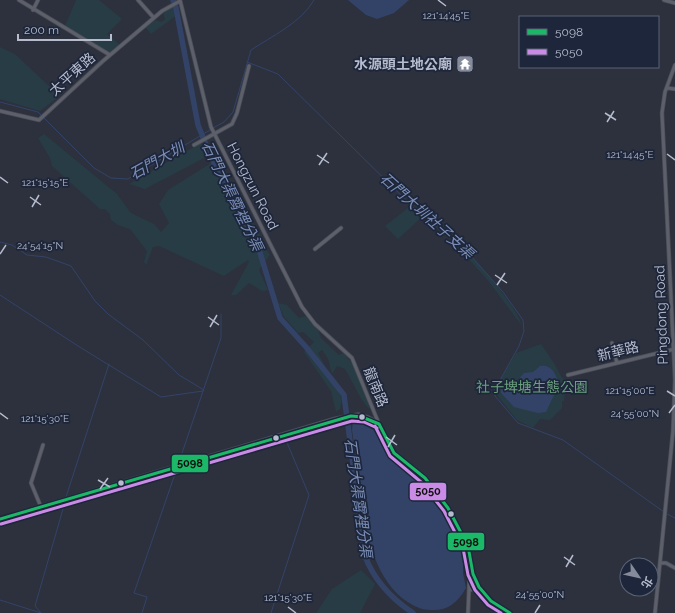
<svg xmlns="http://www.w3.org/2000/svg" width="675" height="613" viewBox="0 0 675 613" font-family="Raleway,'Noto Sans TC',sans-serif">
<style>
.green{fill:#273c45}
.water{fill:#334368}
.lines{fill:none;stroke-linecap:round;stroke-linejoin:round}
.stream{stroke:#334368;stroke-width:1}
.river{stroke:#334368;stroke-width:5.5}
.minor-casing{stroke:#494d56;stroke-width:4.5}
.major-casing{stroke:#4a4e5a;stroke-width:5.5}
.minor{stroke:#5d606a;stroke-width:3}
.major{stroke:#5f626c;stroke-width:4}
.bus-1-casing{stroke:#1d263a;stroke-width:6}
.bus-2-casing{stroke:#1d263a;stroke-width:6}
.bus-1{stroke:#1ab867;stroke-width:3}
.bus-2{stroke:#ca8be6;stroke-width:3}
.ticks{fill:none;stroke:#b6bcce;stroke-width:1.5}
.bus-dot{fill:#b6bcce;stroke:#1d263a;stroke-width:1.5}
.labels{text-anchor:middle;stroke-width:3.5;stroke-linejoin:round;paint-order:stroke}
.poi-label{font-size:14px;font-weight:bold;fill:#b6bcce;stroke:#1d263a;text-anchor:end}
.street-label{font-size:14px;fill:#b6bcce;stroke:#1d263a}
.park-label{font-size:14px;fill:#6ba17e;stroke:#1d263a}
.water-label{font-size:15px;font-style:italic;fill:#7b8eb8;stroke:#1d263a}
.ticks-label{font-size:10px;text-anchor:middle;fill:#b6bcce;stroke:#1d263a;stroke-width:3.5;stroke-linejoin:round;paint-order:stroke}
.line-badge{stroke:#1d263a;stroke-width:1.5}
.pale-badge-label{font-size:11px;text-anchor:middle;font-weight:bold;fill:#111}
</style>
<rect width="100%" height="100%" fill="#2c313d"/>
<path class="green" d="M 76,0 L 99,0 L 122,19 L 107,34 L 120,45 L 110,54 L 65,26 Z
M 174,5 L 177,15 L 151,34 L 145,27 L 154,20 L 162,22 L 165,19 L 163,13 Z
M 0,47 L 16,55 L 54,91 L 57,98 L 40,111 L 0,99 Z
M 44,134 L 117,194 L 131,213 L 154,224 L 161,232 L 169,223 L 159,204 L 168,190 L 219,158 L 270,255 L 259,270 L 268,290 L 262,291 L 249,283 L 236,295 L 231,295 L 249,262 L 248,260 L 224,276 L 159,246 L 153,247 L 146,265 L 144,262 L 147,251 L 130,229 L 118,225 L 111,220 L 110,214 L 105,209 L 100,209 L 52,166 L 50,158 L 38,138 Z
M 201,143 L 206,157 L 145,189 L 129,184 Z
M 410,204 C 422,215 437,224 450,236 C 470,253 514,301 522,326 L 490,283 L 454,242 L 408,206 Z
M 408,208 L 421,218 L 398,239 L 385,226 Z
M 278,303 L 287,305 L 299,318 L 306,316 L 317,327 L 321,338 L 339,355 L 343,353 C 356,365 370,391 369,409 C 359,398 353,382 345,369 L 337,366 L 332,374 L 328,359 L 322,350 L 318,353 L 342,399 L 340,409 L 336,412 L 331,391 L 304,352 L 314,342 L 303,332 L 298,333 L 284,317 Z
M 541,344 L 554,363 L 562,378 L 566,379 L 564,401 L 562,401 L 562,408 L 550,420 L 540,419 L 533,428 L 517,420 L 496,394 L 495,389 L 516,353 Z
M 361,570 L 375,584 L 360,613 L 316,613 L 332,589 Z"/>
<path class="water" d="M 348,0 L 409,0 L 394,13 L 377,19 L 366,15 Z
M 540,366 C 554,364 557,378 560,389 L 553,397 L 546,412 L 538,413 L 514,407 L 501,393 L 501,390 L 516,382 L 524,373 L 533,372 Z
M 353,421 L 369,425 L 374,431 L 390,458 L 418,480 L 440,507 L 463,550 L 463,573 L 466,588 C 455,606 445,613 422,609 C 359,587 361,485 352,430 Z"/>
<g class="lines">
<path class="stream" d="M 247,62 L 278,74 L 415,209 L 456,239 L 503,292 L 523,320 L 524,331 L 519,346 L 494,391 L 495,396 L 518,423 L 563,440 L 664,512
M 0,102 L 38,112 L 94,168 L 111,178 L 128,179 L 210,130
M 213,128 L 224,122 L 233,112 L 251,50 C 272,36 301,23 314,0
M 0,242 L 12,245 L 27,255 L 46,257 L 71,266 L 95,301 L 108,314 L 143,340 L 179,375 L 204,390
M 0,295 L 78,346 L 161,397 L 203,391
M 178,465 L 221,338 L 221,314
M 66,497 L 109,364
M 667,514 L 675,518
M 0,600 L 41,613
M 41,613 L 35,606 L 65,502
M 142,613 L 147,597 L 134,593 L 177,468
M 271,613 L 309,495 L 285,438"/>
<path class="river" d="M 173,0 L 176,8 L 198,125 L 211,157 L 257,243 L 280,318 L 306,347 L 344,395 L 365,556 C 374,580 392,599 413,613"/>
<defs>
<path id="minor" d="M 19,0 L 110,55
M 138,0 L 154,18
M 180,0 L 211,127 L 302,307 L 315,324 L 352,358 L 379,424
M 664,0 L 675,3
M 33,10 L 38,0
M 667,88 L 675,89
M 0,111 L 39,120 L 103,61 L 162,11 L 180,1
M 194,145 L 232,124 L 237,113 L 249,66
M 315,249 L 341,228
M 612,343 L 617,363
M 568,375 L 675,349
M 41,507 L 31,483 L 43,445
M 660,563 L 666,563 L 675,568
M 470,589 L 483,593
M 468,613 L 470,565
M 655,613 L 673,431 L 675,380 L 662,113 L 665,92 L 675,65"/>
<path id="major" d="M 0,519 L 336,419 L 358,415 L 368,418 L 379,424 L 394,453 L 425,478 L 448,508 L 468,546 L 473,574 L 479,587 L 491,601 L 510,613"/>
</defs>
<use href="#minor" class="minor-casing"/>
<use href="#major" class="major-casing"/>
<use href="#minor" class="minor"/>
<use href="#major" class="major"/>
<defs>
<path id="bus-1" d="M 379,424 L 394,453 L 425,478 L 448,508 L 468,546 L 473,574 L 479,587 L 491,601 L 510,613
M 0,519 L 351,416 L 362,417 L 379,424"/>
<path id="bus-2" d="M 375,426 L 390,456 L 421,482 L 444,511 L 463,548 L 468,575 L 475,590 L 488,605 L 501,613
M 1,524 L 352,421 L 364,422 L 377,428"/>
</defs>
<use href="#bus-1" class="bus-1-casing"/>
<use href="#bus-2" class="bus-2-casing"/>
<use href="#bus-1" class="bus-1"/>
<use href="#bus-2" class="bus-2"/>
</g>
<path class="ticks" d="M 438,0 L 446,6M 605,113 L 616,120M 607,122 L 614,111M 667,154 L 675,160M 317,155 L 329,163M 319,165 L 327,153M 0,177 L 8,183M 30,197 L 41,205M 32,207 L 39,195M 0,254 L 6,245M 495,275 L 507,283M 497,285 L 505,273M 208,317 L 219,325M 210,327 L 217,315M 667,391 L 675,396M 0,413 L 8,419M 669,413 L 675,405M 386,437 L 397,445M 388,447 L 395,435M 98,480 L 110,487M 100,489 L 108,478M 564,557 L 575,565M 566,567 L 573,555M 288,607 L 296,613M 535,613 L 540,605"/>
<defs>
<symbol id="temple-square" viewBox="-11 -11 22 22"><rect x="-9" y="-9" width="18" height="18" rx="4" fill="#868b9b" stroke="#1d263a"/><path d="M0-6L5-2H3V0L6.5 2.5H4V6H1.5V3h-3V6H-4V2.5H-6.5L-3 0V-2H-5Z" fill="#fff"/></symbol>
</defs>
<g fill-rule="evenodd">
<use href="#temple-square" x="455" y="54" width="20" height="20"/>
</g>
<g class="bus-dot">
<circle cx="362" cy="417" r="3.5"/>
<circle cx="276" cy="438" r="3.5"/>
<circle cx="121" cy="483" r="3.5"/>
<circle cx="451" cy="514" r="3.5"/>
</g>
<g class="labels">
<g class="poi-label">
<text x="452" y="69">水源頭土地公廟</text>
</g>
<g class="street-label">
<text transform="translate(72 74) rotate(-42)" y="5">太平東路</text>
<text transform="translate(253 186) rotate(63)" y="5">Hongzun Road</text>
<text transform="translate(661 315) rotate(-92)" y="5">Pingdong Road</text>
<text transform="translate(618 351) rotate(-14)" y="5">新華路</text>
<text transform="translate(376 387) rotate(68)" y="5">龍南路</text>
</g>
<g class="park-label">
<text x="532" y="392">社子埤塘生態公園</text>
</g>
<g class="water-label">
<text transform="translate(157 161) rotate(-29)" y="5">石門大圳</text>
<text transform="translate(232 196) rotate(64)" y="5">石門大渠霄裡分渠</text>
<text transform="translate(427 216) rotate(42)" y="5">石門大圳社子支渠</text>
<text transform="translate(358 498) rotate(82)" y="5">石門大渠霄裡分渠</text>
</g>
</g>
<g class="ticks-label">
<text x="446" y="19">121°14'45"E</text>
<text x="630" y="158">121°14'45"E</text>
<text x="45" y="186">121°15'15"E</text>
<text x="40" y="249">24°54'15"N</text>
<text x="630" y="394">121°15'00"E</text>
<text x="635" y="417">24°55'00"N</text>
<text x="45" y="422">121°15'30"E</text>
<text x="540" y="598">24°55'00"N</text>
<text x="288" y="601">121°15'30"E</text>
</g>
<g class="line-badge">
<rect x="171" y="454" width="38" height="19" rx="4" fill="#1ab867"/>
<rect x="409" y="482" width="38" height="19" rx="4" fill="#ca8be6"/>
<rect x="447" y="532" width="38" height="19" rx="4" fill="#1ab867"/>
</g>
<g class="pale-badge-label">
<text x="190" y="467">5098</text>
<text x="428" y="495">5050</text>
<text x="466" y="546">5098</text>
</g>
<rect x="519" y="16" width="140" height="52" fill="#1d263a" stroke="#5a6275"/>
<rect x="527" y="29" width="20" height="6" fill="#1ab867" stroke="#5a6275"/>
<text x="555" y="36" font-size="12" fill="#b6bcce">5098</text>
<rect x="527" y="49" width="20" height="6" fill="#ca8be6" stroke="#5a6275"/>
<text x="555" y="56" font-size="12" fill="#b6bcce">5050</text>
<g transform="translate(639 577) rotate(124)"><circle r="19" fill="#1d263a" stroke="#5a6275"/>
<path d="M0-3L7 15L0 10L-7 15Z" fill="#868b9b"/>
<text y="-6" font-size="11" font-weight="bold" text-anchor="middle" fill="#b6bcce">北</text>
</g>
<path d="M18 34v6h93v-6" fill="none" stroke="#b6bcce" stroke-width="2"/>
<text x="24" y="34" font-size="12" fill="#b6bcce" stroke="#1d263a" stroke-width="3" paint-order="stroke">200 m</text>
</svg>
